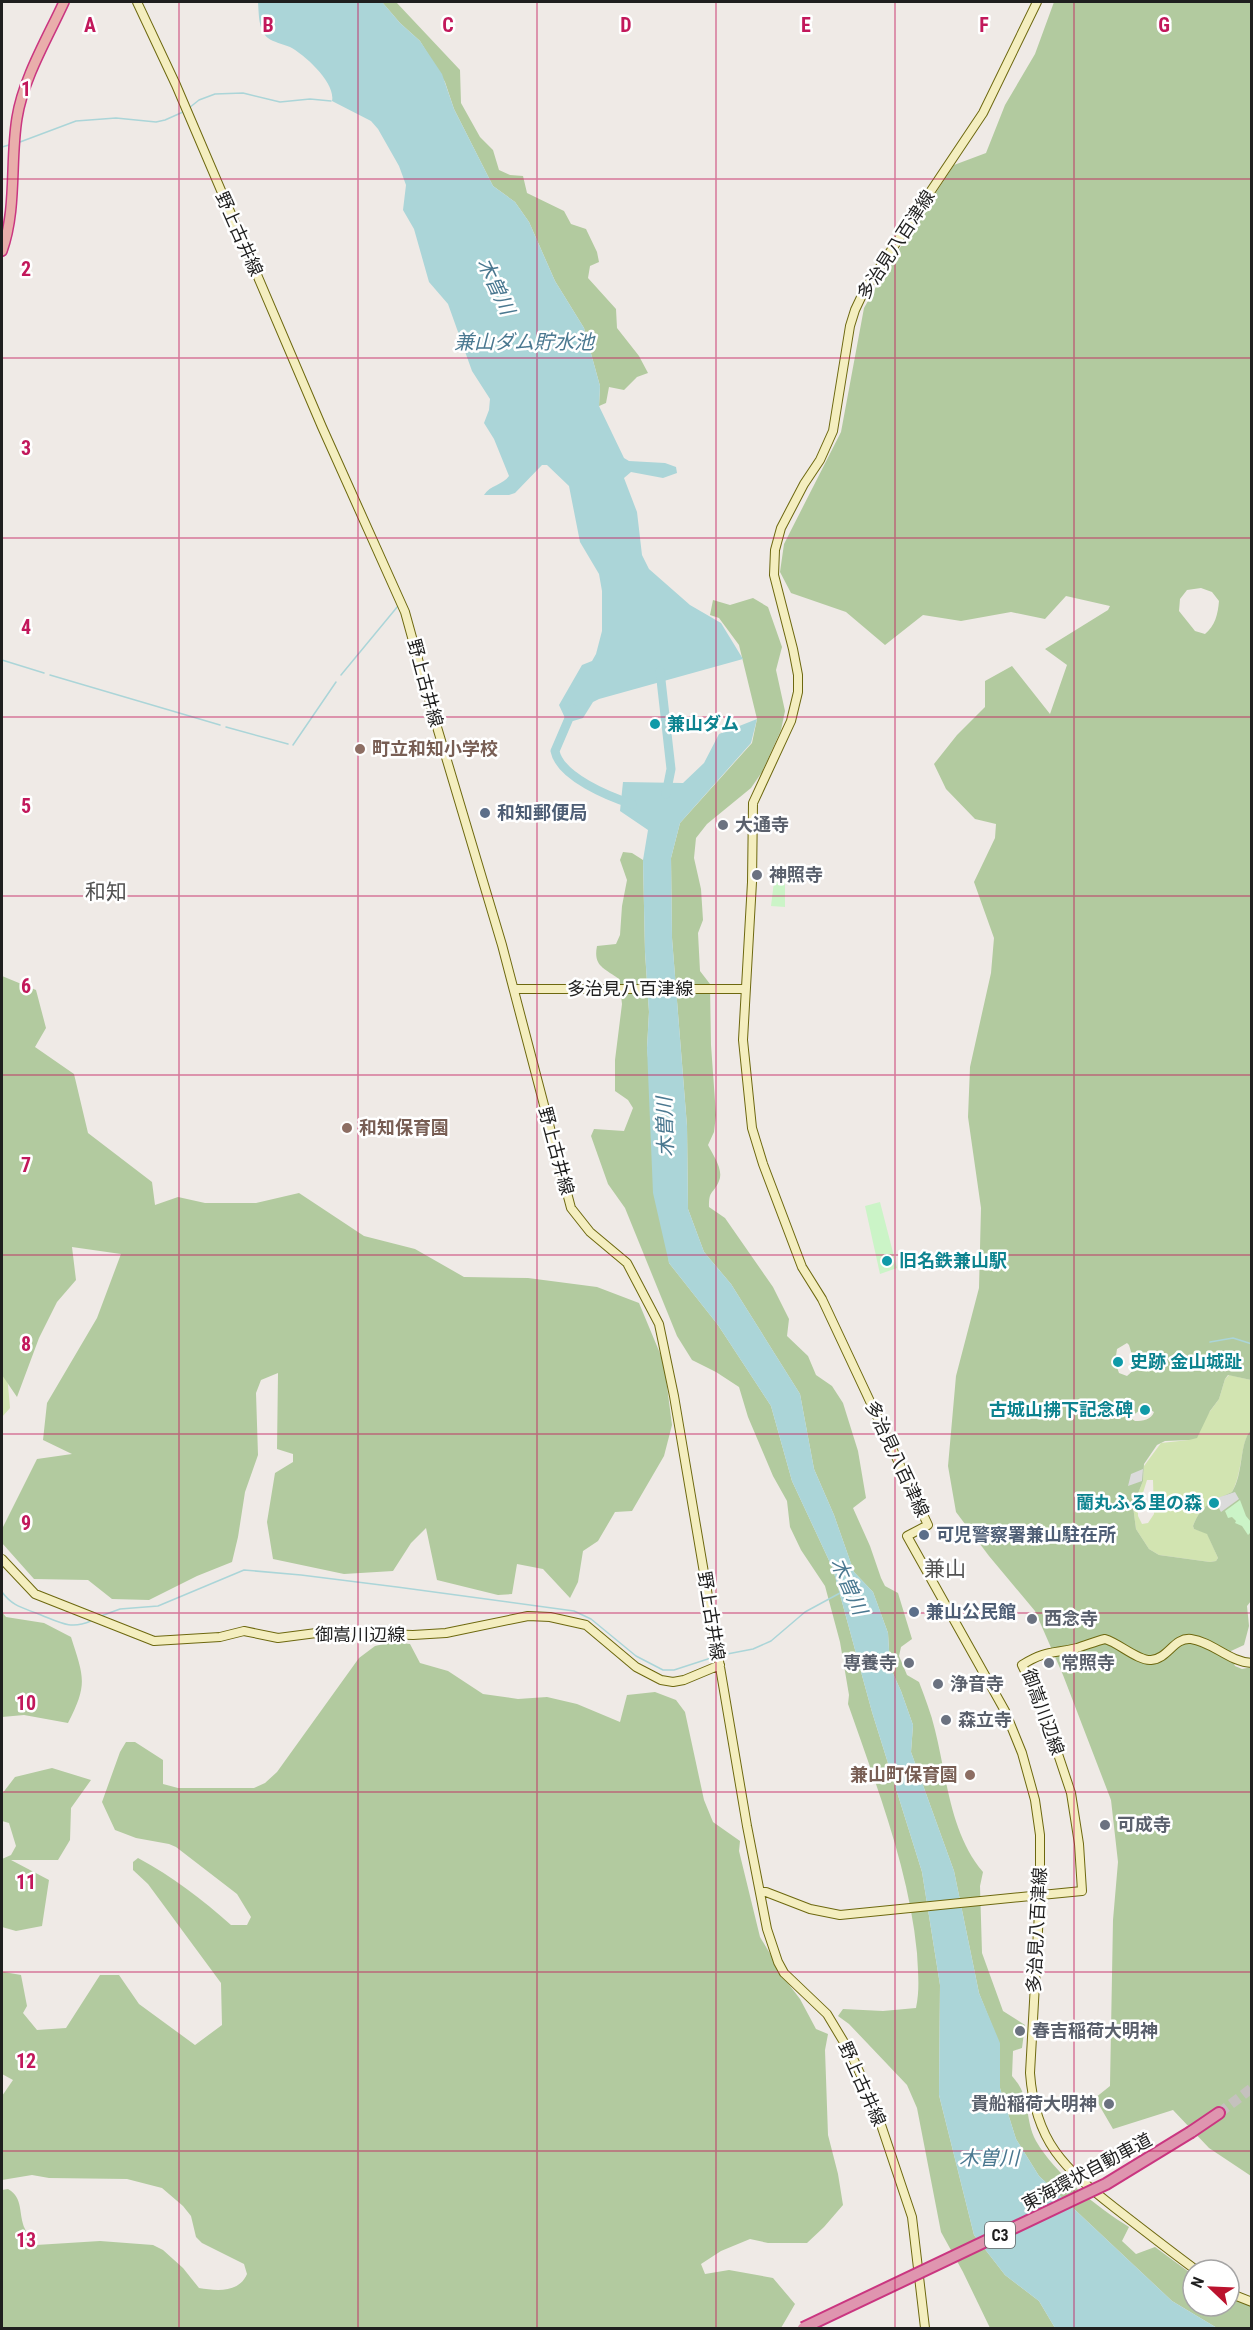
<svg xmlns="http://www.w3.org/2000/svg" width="1253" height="2330" viewBox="0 0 1253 2330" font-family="'Roboto Condensed','Noto Sans JP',sans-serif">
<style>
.grass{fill:#d2e4b1;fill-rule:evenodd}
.forest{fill:#b2ca9f;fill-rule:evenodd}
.park{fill:#cbf4c7}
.parking{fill:#dbdbdb}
.water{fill:#abd5d8}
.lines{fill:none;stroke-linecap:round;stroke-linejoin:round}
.stream{stroke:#abd5d8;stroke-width:1.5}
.river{stroke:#abd5d8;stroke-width:9}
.motorway-tunnel{stroke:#c5c1be;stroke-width:10;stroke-dasharray:10 5;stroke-linecap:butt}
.secondary-casing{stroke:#6d680f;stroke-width:10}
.trunk-casing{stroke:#ca3680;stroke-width:12}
.motorway-casing{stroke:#ca3680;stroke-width:14}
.secondary{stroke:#f4eebf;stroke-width:8}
.trunk{stroke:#e9aeab;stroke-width:9}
.motorway{stroke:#df95af;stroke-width:10}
.motorway-bridge-casing{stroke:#ca3680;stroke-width:14;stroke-linecap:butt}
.motorway-bridge{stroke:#df95af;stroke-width:10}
.grid{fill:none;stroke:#c2185b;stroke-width:1.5;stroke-opacity:0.55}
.culture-dot{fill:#0f9aa8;stroke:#fff;stroke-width:2}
.education-dot{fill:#8d6e63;stroke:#fff;stroke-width:2}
.service-dot{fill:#5c6f8a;stroke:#fff;stroke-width:2}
.worship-dot{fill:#6b7280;stroke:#fff;stroke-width:2}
.labels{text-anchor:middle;stroke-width:5;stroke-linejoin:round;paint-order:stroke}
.shield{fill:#fff;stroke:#626262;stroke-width:1.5}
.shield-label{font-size:16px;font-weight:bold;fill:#1f1f1f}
.street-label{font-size:18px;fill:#1f1f1f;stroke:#fff}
.culture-label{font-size:18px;font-weight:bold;fill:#0d838f;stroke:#fff;text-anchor:start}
.education-label{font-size:18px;font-weight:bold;fill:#785e54;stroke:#fff;text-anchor:start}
.service-label{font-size:18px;font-weight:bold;fill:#4e5e75;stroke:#fff;text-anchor:start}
.worship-label{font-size:18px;font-weight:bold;fill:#5b616d;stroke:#fff;text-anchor:start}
.water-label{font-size:20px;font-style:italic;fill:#4a7890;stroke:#fff}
.quarter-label{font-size:21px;fill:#525252;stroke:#fff}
.grid-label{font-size:20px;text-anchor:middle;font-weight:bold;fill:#c2185b;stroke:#fff;stroke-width:5;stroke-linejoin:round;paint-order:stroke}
</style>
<rect width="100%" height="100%" fill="#efeae6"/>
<path class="grass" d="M 2,1317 L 10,1408 L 2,1417 Z
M 1229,1375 L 1251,1380 L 1251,1430 C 1240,1442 1243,1473 1232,1492 C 1214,1501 1202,1504 1193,1526 L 1194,1529 L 1207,1533 L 1218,1558 L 1216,1561 L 1210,1562 L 1159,1555 L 1149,1549 L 1136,1529 L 1133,1506 L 1143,1481 L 1144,1466 L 1161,1443 L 1189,1440 L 1219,1399 L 1225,1379 ZM 1147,1480 L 1153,1480 L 1154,1514 L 1148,1523 L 1142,1524 L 1138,1516 L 1138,1502 L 1142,1496 Z"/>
<path class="forest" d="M 382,2 L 396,2 L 460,70 L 461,103 L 480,137 L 493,150 L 499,170 L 510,175 L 523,176 L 527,193 L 564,211 L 571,224 L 586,229 L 597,252 L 599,262 L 590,266 L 588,278 L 616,309 L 617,328 L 639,356 L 648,373 L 637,377 L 624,390 L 609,387 L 606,403 L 599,406 L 600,386 L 584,328 L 555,281 L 529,222 L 515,202 L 493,186 L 454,109 L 445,82 L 420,41 L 400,23 Z
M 1054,2 L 1251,2 L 1251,1380 L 1228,1375 L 1225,1379 L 1219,1399 L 1210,1411 L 1197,1438 L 1189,1440 L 1165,1441 L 1157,1445 L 1144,1464 L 1143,1481 L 1133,1506 L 1136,1529 L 1149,1549 L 1159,1555 L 1210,1562 L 1216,1561 L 1218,1558 L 1207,1534 L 1194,1529 L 1193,1526 C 1202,1503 1214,1501 1232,1492 C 1244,1473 1239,1443 1251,1430 L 1251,1601 L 1247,1606 L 1249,1626 L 1244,1645 L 1231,1651 L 1230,1654 L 1235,1666 L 1242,1669 L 1252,1667 L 1251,2176 L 1209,2148 L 1173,2110 L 1113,2129 L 1095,2098 L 1110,2086 L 1113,1920 L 1118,1862 L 1111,1800 L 1063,1675 L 1035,1611 L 989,1556 L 956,1512 L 948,1466 L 956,1376 L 979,1288 L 981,1208 L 968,1117 L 970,1067 L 991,973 L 994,938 L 974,882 L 995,838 L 996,824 L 975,819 L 946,789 L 934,764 L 957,735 L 985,707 L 985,681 L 1012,666 L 1050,714 L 1067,665 L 1045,649 L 1108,610 L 1110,606 L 1066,596 L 1045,619 L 1011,612 L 961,621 L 923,615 L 885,645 L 846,612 L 791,593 L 780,572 L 784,544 L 841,432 L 864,308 L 888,266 L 954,165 L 986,153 L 1005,105 L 1035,54 ZM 1201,588 L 1212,592 L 1219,601 C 1218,614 1215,626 1205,634 L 1195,631 L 1179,611 L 1180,599 L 1187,590 ZM 1127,1343 L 1129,1345 L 1136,1368 L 1127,1376 L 1119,1373 L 1115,1362 L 1117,1349 ZM 1149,1409 L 1154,1412 C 1151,1420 1143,1421 1135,1421 L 1132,1419 L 1132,1416 L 1140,1410 Z
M 753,598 L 768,607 L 782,647 L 776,670 L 785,711 L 781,730 L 762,772 L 751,788 L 707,824 L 696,838 L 694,858 L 701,889 L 703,920 L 698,933 L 700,971 L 710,984 L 711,1045 L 716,1115 L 714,1132 L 708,1145 C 713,1155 724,1170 719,1181 C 713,1195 709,1189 709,1207 L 725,1218 L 773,1287 L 789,1319 L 787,1336 L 808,1356 L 816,1375 L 832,1386 L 843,1403 L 858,1451 L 866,1498 L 853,1508 L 870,1546 L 881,1578 L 885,1586 L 898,1593 L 912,1639 L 901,1647 L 899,1656 L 907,1675 L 919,1682 C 925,1698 931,1713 935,1730 C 947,1778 950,1833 983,1872 L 980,1886 L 982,1953 L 1003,2011 L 1025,2025 L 1022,2048 L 1013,2051 L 1012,2076 C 1032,2098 1024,2119 1036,2141 C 1055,2174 1097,2207 1129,2227 L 1122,2241 L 1136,2254 L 1155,2247 L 1193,2275 L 1193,2306 L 1229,2306 L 1229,2299 L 1251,2305 L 1251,2328 L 1217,2328 L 1172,2301 L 1039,2176 L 1016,2139 L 1000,2088 L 999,2043 L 979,1993 L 954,1871 L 911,1752 L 913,1725 L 901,1691 L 890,1667 L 888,1633 L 873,1592 L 854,1572 L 834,1515 L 814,1469 L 800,1394 L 731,1284 L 704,1252 L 688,1209 L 687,1126 L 672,938 L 671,858 L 680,823 L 752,743 L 757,719 L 739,645 L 719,618 L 710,615 L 713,600 L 730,605 Z
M 623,852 L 632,853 L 643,860 L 645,952 L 649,1012 L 647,1048 L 669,1263 L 718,1325 L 771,1406 L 792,1481 L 833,1569 L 872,1712 L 922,1872 L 940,1985 L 939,2095 L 974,2235 L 1005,2275 L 1039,2301 L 1055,2328 L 990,2328 L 963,2272 L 941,2232 L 917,2108 L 907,2085 L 849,2024 L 838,2016 L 843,2009 L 883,2011 L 916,2008 C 920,1989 918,1973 917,1953 C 909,1868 876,1785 848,1704 L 849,1695 L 840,1642 L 825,1586 L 801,1550 L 790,1527 L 787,1501 L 773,1476 L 748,1417 L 739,1387 L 716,1372 L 692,1360 L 677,1336 L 625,1208 L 608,1184 L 591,1136 L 594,1129 L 624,1131 L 633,1108 L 628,1100 L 615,1091 L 615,1060 L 622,1004 L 619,979 C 604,968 593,966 597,946 L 616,944 L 620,935 L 622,906 L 627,880 L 620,860 Z
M 2,976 L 36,990 L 46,1028 L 35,1047 L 74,1074 L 88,1133 L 152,1182 L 155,1205 L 178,1197 L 205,1203 L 256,1203 L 299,1193 L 364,1236 L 415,1249 L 464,1277 L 528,1278 L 597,1287 L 639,1303 L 664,1363 L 672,1425 L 664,1456 L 632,1511 L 615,1512 L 598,1541 L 583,1551 L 578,1582 L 570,1598 L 543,1569 L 517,1564 L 512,1594 L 498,1595 L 437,1580 L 426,1528 L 411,1543 L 393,1571 L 344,1574 L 273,1559 L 267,1522 L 275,1473 L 293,1462 L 293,1454 L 277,1449 L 278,1373 L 261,1380 L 256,1393 L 258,1455 L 245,1492 L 238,1537 L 232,1562 L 197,1576 L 149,1600 L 112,1599 L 88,1580 L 34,1579 L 2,1543 L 2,1529 L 37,1459 L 72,1454 L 43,1440 L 47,1403 L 97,1318 L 121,1254 L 72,1247 L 76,1280 L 57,1302 L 39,1338 L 17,1397 L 2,1375 Z
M 2,1612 L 6,1617 L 44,1623 L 71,1637 C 84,1678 88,1684 68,1723 L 24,1715 L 2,1717 Z
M 392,1642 L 410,1644 L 420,1663 L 448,1671 L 483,1694 L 518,1699 L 547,1697 L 577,1704 L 620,1722 L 627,1695 L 655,1692 L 676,1700 L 685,1712 L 704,1800 L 713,1822 L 740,1841 L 739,1851 L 760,1937 L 787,1982 L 800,1999 L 816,2029 L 828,2034 L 825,2050 L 828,2135 L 838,2174 L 843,2205 L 824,2227 L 807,2243 L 768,2243 L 750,2239 L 721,2251 L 701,2264 L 705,2274 L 729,2270 L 773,2278 L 795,2304 L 781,2328 L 2,2328 L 2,2190 L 8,2189 C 24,2198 18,2214 25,2229 C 27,2234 32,2240 36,2245 L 100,2241 L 153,2245 L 163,2250 L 183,2268 L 199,2288 C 217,2291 239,2293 247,2274 L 244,2264 L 202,2243 L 196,2237 L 191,2216 L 183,2206 L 162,2188 L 127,2179 L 49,2178 L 32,2175 L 2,2180 L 2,2096 L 13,2080 L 2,2074 L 2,1973 L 4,1972 L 21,1975 L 27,2006 L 23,2013 L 37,2030 L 66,2028 L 100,1975 L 119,1975 L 139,2004 L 195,2045 L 222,2025 L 221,1983 L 148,1884 L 133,1870 L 133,1862 L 138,1858 C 173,1877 202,1899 231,1925 L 247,1925 L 251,1917 L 237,1894 L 176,1847 L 169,1844 L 136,1838 L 115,1830 L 102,1802 L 120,1752 L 126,1742 L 135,1742 L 163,1760 L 163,1784 L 178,1788 L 254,1788 L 265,1783 L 277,1772 L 359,1658 L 375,1646 Z
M 52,1768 L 91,1780 L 71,1808 L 70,1840 L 58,1860 L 11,1860 L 49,1880 L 42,1926 L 16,1931 L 2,1927 L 2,1859 L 11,1855 L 16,1846 L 9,1823 L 2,1821 L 2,1794 L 15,1777 Z"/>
<path class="park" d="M 774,882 L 785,882 L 785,907 L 771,906 Z
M 880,1202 L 897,1268 L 880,1274 L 865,1206 Z
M 1240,1500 L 1246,1516 L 1251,1522 L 1251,1532 L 1248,1535 L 1242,1526 L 1235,1523 L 1236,1521 L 1232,1517 L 1228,1518 L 1225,1511 Z"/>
<path class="parking" d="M 1143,1469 L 1142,1481 L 1128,1486 L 1131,1474 Z
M 1235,1492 L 1239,1499 L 1221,1512 L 1214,1499 Z"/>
<path class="water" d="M 258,2 L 382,2 L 400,23 L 420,41 L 442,74 L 454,109 L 493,186 L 515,202 L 529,222 L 555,281 L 584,328 L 600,386 L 599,406 L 624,458 L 629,461 L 665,463 L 676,467 L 677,473 L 663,478 L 631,472 L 624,478 L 637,512 L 642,555 L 649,569 L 690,605 L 721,623 L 743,659 L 599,699 L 593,702 L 583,718 L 573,721 L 565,718 L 559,705 L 582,665 L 592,661 L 596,654 L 602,631 L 602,591 L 599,574 L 580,542 L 569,486 L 547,465 L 542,465 L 515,493 L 509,495 L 484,495 C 490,485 503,485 509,476 L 494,439 L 484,423 L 489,410 L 490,399 L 472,371 L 448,304 L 429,282 L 414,229 L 403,210 L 406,185 L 399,166 L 378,129 L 371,121 L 332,101 C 336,83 305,55 290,47 C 283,44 273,42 268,38 C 258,30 259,13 258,2 Z
M 757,719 L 751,743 L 680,823 L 671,858 L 672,938 L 687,1126 L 688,1209 L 704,1252 L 731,1284 L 800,1394 L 814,1469 L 834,1515 L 854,1572 L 873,1592 L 888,1633 L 890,1667 L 901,1691 L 913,1725 L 911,1752 L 954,1871 L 979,1993 L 1000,2043 L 1000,2088 L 1016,2139 L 1039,2176 L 1172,2301 L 1217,2328 L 1055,2328 L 1039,2301 L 1005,2275 L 974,2235 L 939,2095 L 940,1985 L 922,1872 L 872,1712 L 833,1569 L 792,1481 L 771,1406 L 718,1325 L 669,1263 L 653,1193 L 647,1048 L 649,1012 L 645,952 L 643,860 L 648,830 L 620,811 L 623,782 L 683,783 L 704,763 L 719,734 Z"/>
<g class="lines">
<path class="stream" d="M 189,108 L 199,100 L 215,94 L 243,93 L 280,102 L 310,99 L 331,101
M 20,142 L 76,121 L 116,118 L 156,122 L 165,120 L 183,112
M 2,147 L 9,145
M 2,660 L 44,673
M 50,675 L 220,725
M 341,675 L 398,606
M 226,727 L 288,744
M 293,745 L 336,682
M 1210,1342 L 1233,1338 L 1252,1344
M 2,1592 C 13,1607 24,1608 41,1615 C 59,1622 70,1630 91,1621
M 101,1616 L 120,1609 L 158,1606 L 244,1570 L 301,1575 L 397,1587 L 574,1611 L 591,1619 L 636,1656 L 663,1670 L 674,1670 L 714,1657
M 722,1655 L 753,1649 L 771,1641 L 805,1612 L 840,1593"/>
<path class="river" d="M 660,671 L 671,769 L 666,794
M 573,709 L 555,751 C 560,777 610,797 632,804"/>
<path class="motorway-tunnel" d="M 1219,2113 L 1252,2088"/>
<defs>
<path id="secondary" d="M 137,2 L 176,85 L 322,427 L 405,612 L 434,717 L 502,945 L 571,1208 L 590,1232 L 627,1263 L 659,1324 L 674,1396 L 747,1826 L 767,1929 L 778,1962 L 784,1973 L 827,2014 L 851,2054 L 874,2104 L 912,2217 L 925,2328
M 1037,2 L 983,113 L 864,291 L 855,310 L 850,326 L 833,431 L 820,460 L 804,484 L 781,528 L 775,550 L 774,575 L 793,649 L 798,675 L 798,692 L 791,721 L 753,803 L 752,882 L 743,1040 L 752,1128 L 763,1164 L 802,1267 L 822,1299 L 928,1525 L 907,1536 L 1005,1711 L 1022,1753 L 1035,1800 L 1040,1835 L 1040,1895 L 1030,2073 C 1035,2142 1064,2168 1115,2208 C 1142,2229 1169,2250 1196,2270
M 514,989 L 745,989
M 2,1559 L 35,1594 L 154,1641 L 220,1637 L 244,1631 L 278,1638 L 324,1632 L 413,1635 L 446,1633 L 528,1616 L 550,1617 L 586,1625 L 636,1667 L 661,1680 L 673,1682 L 684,1680 L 720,1665
M 760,1892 L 766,1892 L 810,1909 L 840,1915 L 1082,1891 L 1079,1844 L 1071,1793 L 1043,1709 L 1022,1665 C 1046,1650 1053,1654 1077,1648 C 1087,1645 1096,1641 1105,1639 C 1119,1643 1138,1661 1151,1660 C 1168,1659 1174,1637 1191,1639 C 1213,1642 1229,1662 1252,1663
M 1229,2293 L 1252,2302"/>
<path id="trunk" d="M 2,251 C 17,209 10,161 17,118 C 23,79 48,37 64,2"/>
<path id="motorway" d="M 1191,2132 L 1219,2113"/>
</defs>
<use href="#secondary" class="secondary-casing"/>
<use href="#trunk" class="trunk-casing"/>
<use href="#motorway" class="motorway-casing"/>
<use href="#secondary" class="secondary"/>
<use href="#trunk" class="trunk"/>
<use href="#motorway" class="motorway"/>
<defs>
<path id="motorway-bridge" d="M 803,2328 L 1106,2184 L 1191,2132"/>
</defs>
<use href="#motorway-bridge" class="motorway-bridge-casing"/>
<use href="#motorway-bridge" class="motorway-bridge"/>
</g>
<path class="grid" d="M 179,2 L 179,2328M 358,2 L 358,2328M 537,2 L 537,2328M 716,2 L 716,2328M 895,2 L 895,2328M 1074,2 L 1074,2328M 2,179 L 1252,179M 2,358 L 1252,358M 2,538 L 1252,538M 2,717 L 1252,717M 2,896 L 1252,896M 2,1075 L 1252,1075M 2,1255 L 1252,1255M 2,1434 L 1252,1434M 2,1613 L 1252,1613M 2,1792 L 1252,1792M 2,1972 L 1252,1972M 2,2151 L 1252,2151"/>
<g class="culture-dot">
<circle cx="655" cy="724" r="6"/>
<circle cx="887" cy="1261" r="6"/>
<circle cx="1118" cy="1362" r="6"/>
<circle cx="1145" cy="1410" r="6"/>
<circle cx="1214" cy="1503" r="6"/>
</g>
<g class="education-dot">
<circle cx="360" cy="749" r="6"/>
<circle cx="347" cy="1128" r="6"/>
<circle cx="970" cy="1775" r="6"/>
</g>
<g class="service-dot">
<circle cx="485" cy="813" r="6"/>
<circle cx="924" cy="1535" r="6"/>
<circle cx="914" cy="1612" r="6"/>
</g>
<g class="worship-dot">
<circle cx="723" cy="825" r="6"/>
<circle cx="757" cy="875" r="6"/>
<circle cx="1032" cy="1619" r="6"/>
<circle cx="909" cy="1663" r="6"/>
<circle cx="1049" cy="1663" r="6"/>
<circle cx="938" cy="1684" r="6"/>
<circle cx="946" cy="1720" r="6"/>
<circle cx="1105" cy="1825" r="6"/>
<circle cx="1020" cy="2031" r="6"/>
<circle cx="1109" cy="2104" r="6"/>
</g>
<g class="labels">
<rect class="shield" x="985" y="2222" width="30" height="26" rx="4.5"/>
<g class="shield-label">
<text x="1000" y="2241">C3</text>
</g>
<g class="street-label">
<text transform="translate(239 234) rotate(66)" y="6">野上古井線</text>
<text transform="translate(896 245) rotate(-57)" y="6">多治見八百津線</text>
<text transform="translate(425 683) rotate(75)" y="6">野上古井線</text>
<text x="630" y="995">多治見八百津線</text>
<text transform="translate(556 1151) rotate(75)" y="6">野上古井線</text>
<text transform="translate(897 1459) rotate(65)" y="6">多治見八百津線</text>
<text transform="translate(711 1616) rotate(81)" y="6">野上古井線</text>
<text x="360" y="1641">御嵩川辺線</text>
<text transform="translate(1043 1712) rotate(70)" y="6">御嵩川辺線</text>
<text transform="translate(1037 1930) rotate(-87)" y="6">多治見八百津線</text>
<text transform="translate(862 2084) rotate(66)" y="6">野上古井線</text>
<text transform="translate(1087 2172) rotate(-28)" y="6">東海環状自動車道</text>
</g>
<g class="culture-label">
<text x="667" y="730">兼山ダム</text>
<text x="899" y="1267">旧名鉄兼山駅</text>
<text x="1130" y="1368">史跡 金山城趾</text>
<text x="1133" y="1416" text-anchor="end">古城山拂下記念碑</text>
<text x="1202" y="1509" text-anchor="end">蘭丸ふる里の森</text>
</g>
<g class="education-label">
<text x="372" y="755">町立和知小学校</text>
<text x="359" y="1134">和知保育園</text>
<text x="958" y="1781" text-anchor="end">兼山町保育園</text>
</g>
<g class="service-label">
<text x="497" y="819">和知郵便局</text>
<text x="936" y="1541">可児警察署兼山駐在所</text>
<text x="926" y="1618">兼山公民館</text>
</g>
<g class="worship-label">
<text x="735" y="831">大通寺</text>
<text x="769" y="881">神照寺</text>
<text x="1044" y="1625">西念寺</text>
<text x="897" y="1669" text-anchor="end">専養寺</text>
<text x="1061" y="1669">常照寺</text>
<text x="950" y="1690">浄音寺</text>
<text x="958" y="1726">森立寺</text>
<text x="1117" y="1831">可成寺</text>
<text x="1032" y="2037">春吉稲荷大明神</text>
<text x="1097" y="2110" text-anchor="end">貴船稲荷大明神</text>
</g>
<g class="water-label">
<text transform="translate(496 286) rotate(65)" y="7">木曽川</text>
<text x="524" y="349">兼山ダム貯水池</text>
<text transform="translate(665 1127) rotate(-92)" y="7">木曽川</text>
<text transform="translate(849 1586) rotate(66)" y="7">木曽川</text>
<text x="989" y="2165">木曽川</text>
</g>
<g class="quarter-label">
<text x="106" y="899">和知</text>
<text x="945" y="1576">兼山</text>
</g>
</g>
<g class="grid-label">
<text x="90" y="32">A</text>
<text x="268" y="32">B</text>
<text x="448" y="32">C</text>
<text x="626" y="32">D</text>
<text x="806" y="32">E</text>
<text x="984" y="32">F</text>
<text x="1164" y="32">G</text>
<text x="26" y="96">1</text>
<text x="26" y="276">2</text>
<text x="26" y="455">3</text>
<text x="26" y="634">4</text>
<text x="26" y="813">5</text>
<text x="26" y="993">6</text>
<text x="26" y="1172">7</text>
<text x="26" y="1351">8</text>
<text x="26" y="1530">9</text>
<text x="26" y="1710">10</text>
<text x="26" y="1889">11</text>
<text x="26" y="2068">12</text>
<text x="26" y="2247">13</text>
</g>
<rect width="1253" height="2330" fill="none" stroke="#1f1f1f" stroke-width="6"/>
<g transform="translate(1211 2288) rotate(293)"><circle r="28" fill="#ffffff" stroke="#a5a5a5" stroke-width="1.5"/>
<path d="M0-4.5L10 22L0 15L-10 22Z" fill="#bb132e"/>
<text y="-9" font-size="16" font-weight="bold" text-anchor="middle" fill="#1f1f1f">N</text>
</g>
</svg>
